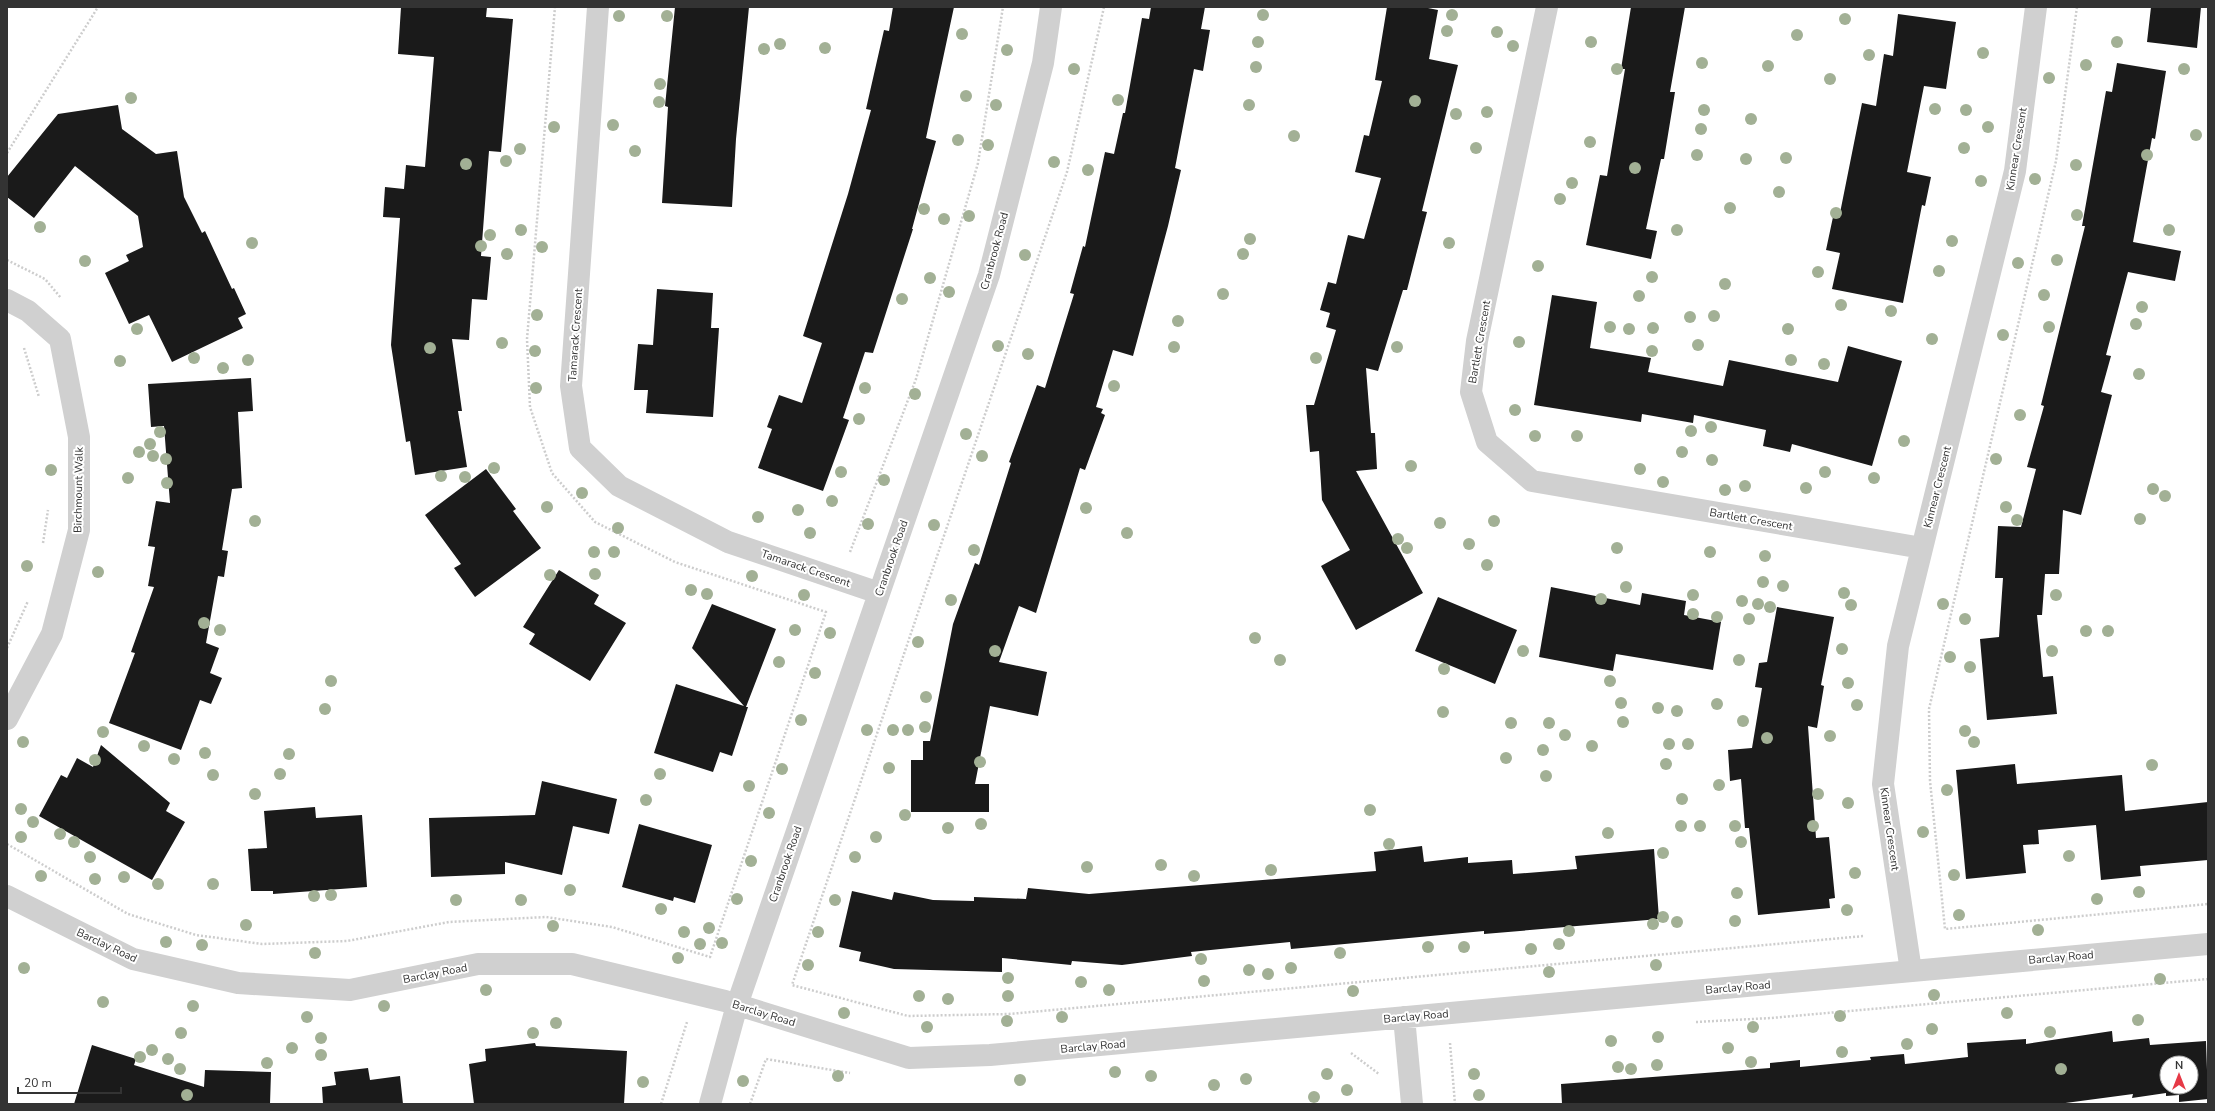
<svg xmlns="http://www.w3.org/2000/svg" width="2215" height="1111" viewBox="0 0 2215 1111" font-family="'Nunito Sans',sans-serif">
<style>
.building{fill:#1a1a1a;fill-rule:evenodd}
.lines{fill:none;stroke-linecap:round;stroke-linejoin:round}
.path{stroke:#cdcdcd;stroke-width:2.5;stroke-dasharray:2 2;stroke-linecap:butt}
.minor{stroke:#d0d0d0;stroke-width:22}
.tree{fill:#a2b095}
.labels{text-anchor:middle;stroke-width:4;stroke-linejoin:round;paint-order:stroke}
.street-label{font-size:11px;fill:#333;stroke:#fff}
</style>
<rect width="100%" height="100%" fill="#fff"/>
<path class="building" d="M 401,7 L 487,7 L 486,17 L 513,19 L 501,152 L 489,151 L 481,256 L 491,257 L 487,300 L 472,299 L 469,340 L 452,339 L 462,411 L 458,411 L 467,467 L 415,475 L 410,441 L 406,442 L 391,345 L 400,218 L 383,217 L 385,187 L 404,189 L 406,165 L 425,167 L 434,57 L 398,54 Z
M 675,7 L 749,7 L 736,139 L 732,207 L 662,203 L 668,107 L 665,106 Z
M 893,7 L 954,7 L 926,138 L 936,141 L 912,229 L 913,229 L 873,353 L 865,352 L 843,418 L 849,420 L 823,491 L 758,468 L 772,429 L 767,427 L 779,395 L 802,403 L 822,343 L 803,336 L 848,194 L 871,110 L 866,109 L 884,30 L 889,31 Z
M 1151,7 L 1205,7 L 1201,29 L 1210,30 L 1203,71 L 1194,69 L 1175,168 L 1181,170 L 1168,226 L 1133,356 L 1113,350 L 1096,407 L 1103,409 L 1101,413 L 1105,415 L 1085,470 L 1080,468 L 1036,613 L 1019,606 L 999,662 L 1047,672 L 1038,716 L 990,706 L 975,784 L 989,784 L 989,812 L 911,812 L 911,760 L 923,760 L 923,741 L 930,741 L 953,624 L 975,563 L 979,565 L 1011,463 L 1009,462 L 1037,385 L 1045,388 L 1074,294 L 1070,293 L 1083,246 L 1085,247 L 1105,152 L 1114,154 L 1123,113 L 1125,113 L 1142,18 L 1149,19 Z
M 1387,7 L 1423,7 L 1438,10 L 1429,59 L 1458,65 L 1422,211 L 1427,212 L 1407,290 L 1403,290 L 1378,371 L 1366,368 L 1371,433 L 1375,433 L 1377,469 L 1356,471 L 1423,593 L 1356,630 L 1321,566 L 1350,550 L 1322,500 L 1319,451 L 1310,452 L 1306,405 L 1314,405 L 1336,330 L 1326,327 L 1330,313 L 1320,310 L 1328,282 L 1336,284 L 1348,235 L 1364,239 L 1381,178 L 1355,172 L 1364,135 L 1369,136 L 1382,81 L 1375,80 Z
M 1631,7 L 1685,7 L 1670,92 L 1675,92 L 1664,159 L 1661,159 L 1646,229 L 1657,231 L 1651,259 L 1586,245 L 1600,175 L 1607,176 L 1625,69 L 1621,69 Z
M 2151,7 L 2201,7 L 2197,48 L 2147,42 Z
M 1898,14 L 1956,22 L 1946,89 L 1924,86 L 1907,172 L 1931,177 L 1925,206 L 1922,205 L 1903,303 L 1832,289 L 1840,253 L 1826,250 L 1833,217 L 1839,218 L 1862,103 L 1876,106 L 1884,54 L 1893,56 Z
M 2117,63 L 2166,71 L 2155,139 L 2152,138 L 2133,242 L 2181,251 L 2175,281 L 2128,272 L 2106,355 L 2111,356 L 2101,392 L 2112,395 L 2081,515 L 2063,510 L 2059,574 L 2045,574 L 2042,615 L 2037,615 L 2043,677 L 2053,676 L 2057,714 L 1987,720 L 1980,639 L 1999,637 L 2003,578 L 1995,578 L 1998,526 L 2021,527 L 2036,469 L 2027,467 L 2044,406 L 2041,405 L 2085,226 L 2082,226 L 2106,91 L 2112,92 Z
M 118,105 L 122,129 L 156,154 L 177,151 L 184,197 L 202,233 L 205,231 L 232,289 L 234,288 L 246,314 L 238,318 L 243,328 L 172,362 L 149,315 L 129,324 L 105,273 L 129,261 L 126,255 L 143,247 L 138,216 L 75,166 L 34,218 L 7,197 L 7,177 L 58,114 Z
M 657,289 L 713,293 L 711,328 L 719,328 L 713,417 L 646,413 L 648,390 L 634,390 L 638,344 L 653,345 Z
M 1552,295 L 1597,302 L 1590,348 L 1651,358 L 1648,372 L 1723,386 L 1729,360 L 1838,382 L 1848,346 L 1902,361 L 1872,466 L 1792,444 L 1790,452 L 1763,446 L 1766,430 L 1694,415 L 1693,423 L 1642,414 L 1641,422 L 1534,405 Z
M 251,378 L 253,411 L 238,412 L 242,488 L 232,489 L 222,550 L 228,551 L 224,577 L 218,576 L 206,643 L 219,648 L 210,673 L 222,678 L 211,704 L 200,700 L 181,750 L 109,723 L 135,653 L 131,652 L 154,587 L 148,586 L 155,547 L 148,546 L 156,501 L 170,503 L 164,426 L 151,427 L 148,384 Z
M 486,469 L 516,509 L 513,511 L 541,548 L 475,597 L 454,568 L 461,564 L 425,515 Z
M 559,570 L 599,595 L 594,604 L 626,623 L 590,681 L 529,644 L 535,634 L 523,627 Z
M 1551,587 L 1640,605 L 1642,593 L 1686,601 L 1684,615 L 1721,622 L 1713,670 L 1616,654 L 1613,671 L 1539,657 Z
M 1438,597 L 1517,630 L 1495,684 L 1415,651 Z
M 712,604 L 776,629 L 746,707 L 748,707 L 732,756 L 720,752 L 713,772 L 654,753 L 676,684 L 744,706 L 692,648 Z
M 1777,607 L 1834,617 L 1821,685 L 1824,686 L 1817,728 L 1808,726 L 1816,838 L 1829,837 L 1835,898 L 1829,899 L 1830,908 L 1758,915 L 1749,828 L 1745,828 L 1741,779 L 1730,781 L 1728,750 L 1752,748 L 1762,688 L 1755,687 L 1759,663 L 1767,662 Z
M 101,745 L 170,803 L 166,811 L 185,822 L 152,880 L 39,816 L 61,775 L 67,778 L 77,758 L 93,767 Z
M 2015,764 L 2017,784 L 2122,775 L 2125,811 L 2208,802 L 2208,860 L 2140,866 L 2141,876 L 2101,880 L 2096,825 L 2038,830 L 2039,844 L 2023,845 L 2026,873 L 1966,879 L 1956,770 Z
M 542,781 L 617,799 L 609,834 L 573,826 L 562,875 L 505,862 L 505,874 L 431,877 L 429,818 L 535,815 Z
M 315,807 L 316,818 L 362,815 L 367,887 L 273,894 L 273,891 L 251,891 L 248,849 L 267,848 L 264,811 Z
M 639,824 L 712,845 L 695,903 L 674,897 L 673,901 L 622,887 Z
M 1422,846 L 1424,862 L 1468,857 L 1468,863 L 1512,860 L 1513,874 L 1577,869 L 1575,856 L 1654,849 L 1659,919 L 1484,934 L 1484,931 L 1291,949 L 1290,942 L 1191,952 L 1192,956 L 1122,965 L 1072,961 L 1071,965 L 1002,958 L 1002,972 L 894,969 L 859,961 L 861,952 L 839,947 L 852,891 L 892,900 L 894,892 L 933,900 L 974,901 L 974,897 L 1026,899 L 1028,888 L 1089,894 L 1376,871 L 1374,852 Z
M 2112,1031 L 2113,1042 L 2149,1038 L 2150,1045 L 2206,1041 L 2208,1099 L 2179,1102 L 2179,1095 L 2166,1096 L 2166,1093 L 2132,1098 L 2133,1094 L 2058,1104 L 1562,1104 L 1561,1084 L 1770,1068 L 1770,1063 L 1800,1060 L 1800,1067 L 1871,1060 L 1870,1057 L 1904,1054 L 1905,1064 L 1968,1057 L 1967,1043 L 2026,1039 L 2026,1044 ZM 2167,1063 L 2191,1063 L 2191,1087 L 2167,1087 Z
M 535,1043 L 536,1046 L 627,1051 L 624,1104 L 474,1104 L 469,1064 L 486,1061 L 485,1049 Z
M 92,1045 L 136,1059 L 134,1065 L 204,1087 L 205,1070 L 271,1072 L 270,1104 L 74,1104 Z
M 368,1068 L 370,1080 L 400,1076 L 403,1104 L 323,1104 L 322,1087 L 336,1085 L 334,1072 Z"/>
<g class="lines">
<path class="path" d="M 1104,7 L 1067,172 L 792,985 L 908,1016 L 1009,1014 L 1864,936
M 2077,7 L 2056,161 L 1929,709 L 1930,781 L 1945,929 L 2208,904
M 7,153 L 98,7
M 7,260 L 45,279 L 61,298
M 24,348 L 39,397
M 43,543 L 48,510
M 850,552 L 916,379 L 978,163 L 1003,7
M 7,648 L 28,601
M 7,844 L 128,914 L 196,935 L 262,944 L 347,941 L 449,922 L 546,917 L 612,927 L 710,957 L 826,612 L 675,562 L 595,522 L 552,473 L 530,407 L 527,339 L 555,7
M 1696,1022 L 1771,1018 L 2208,979
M 1450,1043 L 1455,1104
M 1351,1053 L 1379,1074
M 661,1104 L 687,1022
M 750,1104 L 766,1059 L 850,1073"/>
<path class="minor" d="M 598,7 L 571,386 L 580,448 L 619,486 L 728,542 L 879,593
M 1547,7 L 1477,341 L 1471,392 L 1487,442 L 1532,481 L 1922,548
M 7,300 L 28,311 L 60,339 L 79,437 L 79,530 L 52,634 L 7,719
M 7,896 L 133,959 L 238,983 L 350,990 L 478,964 L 572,964 L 725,1001 L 909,1058 L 990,1055 L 2208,944
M 1911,971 L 1883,784 L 1898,646 L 2015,171 L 2036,7
M 1404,1017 L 1412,1104
M 710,1104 L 737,1005 L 989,275 L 1043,63 L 1051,7"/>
</g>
<g class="tree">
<circle cx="1263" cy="15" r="6"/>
<circle cx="1452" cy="15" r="6"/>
<circle cx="619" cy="16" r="6"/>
<circle cx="667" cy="16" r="6"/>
<circle cx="1845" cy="19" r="6"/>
<circle cx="1447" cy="31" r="6"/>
<circle cx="1497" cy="32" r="6"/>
<circle cx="962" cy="34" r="6"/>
<circle cx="1797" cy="35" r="6"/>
<circle cx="1258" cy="42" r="6"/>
<circle cx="1591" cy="42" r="6"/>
<circle cx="2117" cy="42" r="6"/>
<circle cx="780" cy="44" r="6"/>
<circle cx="1513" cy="46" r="6"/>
<circle cx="825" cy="48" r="6"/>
<circle cx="764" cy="49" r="6"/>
<circle cx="1007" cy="50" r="6"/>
<circle cx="1983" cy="53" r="6"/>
<circle cx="1869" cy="55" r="6"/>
<circle cx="1702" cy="63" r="6"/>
<circle cx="2086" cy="65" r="6"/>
<circle cx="1768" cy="66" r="6"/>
<circle cx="1256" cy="67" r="6"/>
<circle cx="1074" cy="69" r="6"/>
<circle cx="1617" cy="69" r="6"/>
<circle cx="2184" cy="69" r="6"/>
<circle cx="2049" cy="78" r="6"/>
<circle cx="1830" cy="79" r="6"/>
<circle cx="660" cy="84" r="6"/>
<circle cx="966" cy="96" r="6"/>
<circle cx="131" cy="98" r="6"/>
<circle cx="1118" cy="100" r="6"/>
<circle cx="1415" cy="101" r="6"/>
<circle cx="659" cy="102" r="6"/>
<circle cx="996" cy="105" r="6"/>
<circle cx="1249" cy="105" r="6"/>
<circle cx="1935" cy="109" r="6"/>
<circle cx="1704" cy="110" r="6"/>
<circle cx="1966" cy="110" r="6"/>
<circle cx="1487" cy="112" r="6"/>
<circle cx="1456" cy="114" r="6"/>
<circle cx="1751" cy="119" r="6"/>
<circle cx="613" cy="125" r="6"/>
<circle cx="554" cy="127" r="6"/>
<circle cx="1988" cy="127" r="6"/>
<circle cx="1701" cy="129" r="6"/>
<circle cx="2196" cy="135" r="6"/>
<circle cx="1294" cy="136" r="6"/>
<circle cx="958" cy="140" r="6"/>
<circle cx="1590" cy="142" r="6"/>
<circle cx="988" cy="145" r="6"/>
<circle cx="1476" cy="148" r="6"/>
<circle cx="1964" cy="148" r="6"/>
<circle cx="520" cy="149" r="6"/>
<circle cx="635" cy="151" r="6"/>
<circle cx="1697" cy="155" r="6"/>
<circle cx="2147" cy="155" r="6"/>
<circle cx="1786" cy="158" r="6"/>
<circle cx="1746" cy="159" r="6"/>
<circle cx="506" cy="161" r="6"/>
<circle cx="1054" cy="162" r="6"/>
<circle cx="466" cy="164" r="6"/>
<circle cx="2076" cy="165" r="6"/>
<circle cx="1635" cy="168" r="6"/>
<circle cx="1088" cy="170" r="6"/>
<circle cx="2035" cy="179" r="6"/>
<circle cx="1981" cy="181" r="6"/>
<circle cx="1572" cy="183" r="6"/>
<circle cx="1779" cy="192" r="6"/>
<circle cx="1560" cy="199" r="6"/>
<circle cx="1730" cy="208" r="6"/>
<circle cx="924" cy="209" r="6"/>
<circle cx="1836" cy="213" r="6"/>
<circle cx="2077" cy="215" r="6"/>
<circle cx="969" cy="216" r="6"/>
<circle cx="944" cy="219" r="6"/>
<circle cx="40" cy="227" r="6"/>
<circle cx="521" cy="230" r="6"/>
<circle cx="1677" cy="230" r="6"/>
<circle cx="2169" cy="230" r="6"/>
<circle cx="490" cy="235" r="6"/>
<circle cx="1250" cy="239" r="6"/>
<circle cx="1952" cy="241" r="6"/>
<circle cx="252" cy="243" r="6"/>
<circle cx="1449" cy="243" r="6"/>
<circle cx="481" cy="246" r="6"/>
<circle cx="542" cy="247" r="6"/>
<circle cx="507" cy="254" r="6"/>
<circle cx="1243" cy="254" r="6"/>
<circle cx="1025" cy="255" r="6"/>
<circle cx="2057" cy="260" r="6"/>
<circle cx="85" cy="261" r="6"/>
<circle cx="2018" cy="263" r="6"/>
<circle cx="1538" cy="266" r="6"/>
<circle cx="1939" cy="271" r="6"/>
<circle cx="1818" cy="272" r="6"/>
<circle cx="1652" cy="277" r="6"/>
<circle cx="930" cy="278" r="6"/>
<circle cx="1725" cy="284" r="6"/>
<circle cx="949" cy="292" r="6"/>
<circle cx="1223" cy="294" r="6"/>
<circle cx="2044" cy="295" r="6"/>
<circle cx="1639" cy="296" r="6"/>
<circle cx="902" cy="299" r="6"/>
<circle cx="1841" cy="305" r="6"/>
<circle cx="2142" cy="307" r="6"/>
<circle cx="1891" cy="311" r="6"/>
<circle cx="537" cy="315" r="6"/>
<circle cx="1714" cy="316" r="6"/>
<circle cx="1690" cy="317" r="6"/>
<circle cx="1178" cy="321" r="6"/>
<circle cx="2136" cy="324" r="6"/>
<circle cx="1610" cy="327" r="6"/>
<circle cx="2049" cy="327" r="6"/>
<circle cx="1653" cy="328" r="6"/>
<circle cx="137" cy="329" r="6"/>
<circle cx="1629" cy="329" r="6"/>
<circle cx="1788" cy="329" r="6"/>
<circle cx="2003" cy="335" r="6"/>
<circle cx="1932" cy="339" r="6"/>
<circle cx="1519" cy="342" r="6"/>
<circle cx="502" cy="343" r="6"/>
<circle cx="1698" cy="345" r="6"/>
<circle cx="998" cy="346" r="6"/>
<circle cx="1174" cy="347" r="6"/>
<circle cx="1397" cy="347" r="6"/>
<circle cx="430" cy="348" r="6"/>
<circle cx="535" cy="351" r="6"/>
<circle cx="1652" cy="351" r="6"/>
<circle cx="1028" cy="354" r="6"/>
<circle cx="194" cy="358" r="6"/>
<circle cx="1316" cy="358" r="6"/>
<circle cx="248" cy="360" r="6"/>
<circle cx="1791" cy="360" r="6"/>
<circle cx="120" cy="361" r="6"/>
<circle cx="1824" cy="364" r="6"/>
<circle cx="223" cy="368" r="6"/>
<circle cx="2139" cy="374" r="6"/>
<circle cx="1114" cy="386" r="6"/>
<circle cx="536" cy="388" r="6"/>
<circle cx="865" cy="388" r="6"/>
<circle cx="915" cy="394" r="6"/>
<circle cx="1515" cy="410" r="6"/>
<circle cx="2020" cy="415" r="6"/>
<circle cx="859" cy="419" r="6"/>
<circle cx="1711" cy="427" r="6"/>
<circle cx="1691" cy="431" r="6"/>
<circle cx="160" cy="432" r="6"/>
<circle cx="966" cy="434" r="6"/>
<circle cx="1535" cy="436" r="6"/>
<circle cx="1577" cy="436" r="6"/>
<circle cx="1904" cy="441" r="6"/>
<circle cx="150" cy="444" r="6"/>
<circle cx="139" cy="452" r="6"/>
<circle cx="1682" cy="452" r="6"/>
<circle cx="153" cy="456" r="6"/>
<circle cx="982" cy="456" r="6"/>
<circle cx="166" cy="459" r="6"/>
<circle cx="1996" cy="459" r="6"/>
<circle cx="1712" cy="460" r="6"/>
<circle cx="1411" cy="466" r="6"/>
<circle cx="494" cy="468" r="6"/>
<circle cx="1640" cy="469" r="6"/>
<circle cx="51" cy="470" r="6"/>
<circle cx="841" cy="472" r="6"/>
<circle cx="1825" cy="472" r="6"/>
<circle cx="441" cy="476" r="6"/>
<circle cx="465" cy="477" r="6"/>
<circle cx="128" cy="478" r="6"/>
<circle cx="1874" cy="478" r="6"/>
<circle cx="884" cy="480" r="6"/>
<circle cx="1663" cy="482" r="6"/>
<circle cx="167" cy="483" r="6"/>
<circle cx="1745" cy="486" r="6"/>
<circle cx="1806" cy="488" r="6"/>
<circle cx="2153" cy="489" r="6"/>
<circle cx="1725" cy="490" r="6"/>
<circle cx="582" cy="493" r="6"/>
<circle cx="2165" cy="496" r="6"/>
<circle cx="832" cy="501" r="6"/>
<circle cx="547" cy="507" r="6"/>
<circle cx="2006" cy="507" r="6"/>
<circle cx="1086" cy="508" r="6"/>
<circle cx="798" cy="510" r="6"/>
<circle cx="758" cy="517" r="6"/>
<circle cx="2140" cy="519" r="6"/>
<circle cx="2017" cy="520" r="6"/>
<circle cx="255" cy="521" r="6"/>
<circle cx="1494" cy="521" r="6"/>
<circle cx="1440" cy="523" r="6"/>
<circle cx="868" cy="524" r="6"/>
<circle cx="934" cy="525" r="6"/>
<circle cx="618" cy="528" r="6"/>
<circle cx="810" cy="533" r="6"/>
<circle cx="1127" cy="533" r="6"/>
<circle cx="1398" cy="539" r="6"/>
<circle cx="1469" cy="544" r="6"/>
<circle cx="1407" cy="548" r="6"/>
<circle cx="1617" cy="548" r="6"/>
<circle cx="974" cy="550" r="6"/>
<circle cx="594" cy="552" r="6"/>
<circle cx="614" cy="552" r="6"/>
<circle cx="1710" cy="552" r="6"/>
<circle cx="1765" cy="556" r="6"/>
<circle cx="1487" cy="565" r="6"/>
<circle cx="27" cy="566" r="6"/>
<circle cx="98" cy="572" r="6"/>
<circle cx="595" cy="574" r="6"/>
<circle cx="550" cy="575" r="6"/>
<circle cx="752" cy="576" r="6"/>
<circle cx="1763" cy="582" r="6"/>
<circle cx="1783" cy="586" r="6"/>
<circle cx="1626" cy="587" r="6"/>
<circle cx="691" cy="590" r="6"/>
<circle cx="1844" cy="593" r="6"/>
<circle cx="707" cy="594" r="6"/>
<circle cx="804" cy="595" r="6"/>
<circle cx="1693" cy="595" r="6"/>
<circle cx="2056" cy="595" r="6"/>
<circle cx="1601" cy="599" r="6"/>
<circle cx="951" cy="600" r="6"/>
<circle cx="1742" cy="601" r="6"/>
<circle cx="1758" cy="604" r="6"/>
<circle cx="1943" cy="604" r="6"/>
<circle cx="1851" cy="605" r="6"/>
<circle cx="1770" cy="607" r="6"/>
<circle cx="1693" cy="614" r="6"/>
<circle cx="1717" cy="617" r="6"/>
<circle cx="1749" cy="619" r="6"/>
<circle cx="1965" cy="619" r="6"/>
<circle cx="204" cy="623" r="6"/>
<circle cx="220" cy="630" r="6"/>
<circle cx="795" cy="630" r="6"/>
<circle cx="2086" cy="631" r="6"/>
<circle cx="2108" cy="631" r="6"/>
<circle cx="830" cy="633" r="6"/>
<circle cx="1255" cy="638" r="6"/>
<circle cx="918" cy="642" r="6"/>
<circle cx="1842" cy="649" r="6"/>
<circle cx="995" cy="651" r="6"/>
<circle cx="1523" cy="651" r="6"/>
<circle cx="2052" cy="651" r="6"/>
<circle cx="1950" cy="657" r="6"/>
<circle cx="1280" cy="660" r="6"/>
<circle cx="1739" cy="660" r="6"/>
<circle cx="779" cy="662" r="6"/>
<circle cx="1970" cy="667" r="6"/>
<circle cx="1444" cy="669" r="6"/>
<circle cx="815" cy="673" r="6"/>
<circle cx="331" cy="681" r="6"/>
<circle cx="1610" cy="681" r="6"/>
<circle cx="1848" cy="683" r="6"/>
<circle cx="926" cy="697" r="6"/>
<circle cx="1621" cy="703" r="6"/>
<circle cx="1717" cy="704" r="6"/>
<circle cx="1857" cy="705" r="6"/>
<circle cx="1658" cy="708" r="6"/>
<circle cx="325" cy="709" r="6"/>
<circle cx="1677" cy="711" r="6"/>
<circle cx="1443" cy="712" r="6"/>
<circle cx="801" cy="720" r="6"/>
<circle cx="1743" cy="721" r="6"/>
<circle cx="1623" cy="722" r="6"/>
<circle cx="1511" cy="723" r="6"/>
<circle cx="1549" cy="723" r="6"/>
<circle cx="925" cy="727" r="6"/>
<circle cx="867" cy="730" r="6"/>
<circle cx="893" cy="730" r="6"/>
<circle cx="908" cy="730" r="6"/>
<circle cx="1965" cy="731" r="6"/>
<circle cx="103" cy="732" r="6"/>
<circle cx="1565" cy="735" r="6"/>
<circle cx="1830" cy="736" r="6"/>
<circle cx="1767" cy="738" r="6"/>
<circle cx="23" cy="742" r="6"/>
<circle cx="1974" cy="742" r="6"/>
<circle cx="1669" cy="744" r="6"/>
<circle cx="1688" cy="744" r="6"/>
<circle cx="144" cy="746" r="6"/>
<circle cx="1592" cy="746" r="6"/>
<circle cx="1543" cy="750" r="6"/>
<circle cx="205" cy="753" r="6"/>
<circle cx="289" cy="754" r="6"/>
<circle cx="1506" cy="758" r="6"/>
<circle cx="174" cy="759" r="6"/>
<circle cx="95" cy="760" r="6"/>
<circle cx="980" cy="762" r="6"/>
<circle cx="1666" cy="764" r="6"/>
<circle cx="2152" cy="765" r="6"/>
<circle cx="889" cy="768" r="6"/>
<circle cx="782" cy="769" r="6"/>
<circle cx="280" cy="774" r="6"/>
<circle cx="660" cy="774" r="6"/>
<circle cx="213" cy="775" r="6"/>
<circle cx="1546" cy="776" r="6"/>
<circle cx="1719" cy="785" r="6"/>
<circle cx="749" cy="786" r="6"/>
<circle cx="1947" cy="790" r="6"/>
<circle cx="255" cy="794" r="6"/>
<circle cx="1818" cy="794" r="6"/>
<circle cx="1682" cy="799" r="6"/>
<circle cx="646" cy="800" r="6"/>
<circle cx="1848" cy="803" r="6"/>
<circle cx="21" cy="809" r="6"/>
<circle cx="1370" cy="810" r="6"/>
<circle cx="769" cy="813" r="6"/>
<circle cx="905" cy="815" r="6"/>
<circle cx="33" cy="822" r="6"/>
<circle cx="981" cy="824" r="6"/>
<circle cx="1681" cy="826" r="6"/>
<circle cx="1700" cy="826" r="6"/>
<circle cx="1735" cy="826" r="6"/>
<circle cx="1813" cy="826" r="6"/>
<circle cx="948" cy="828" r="6"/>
<circle cx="1923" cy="832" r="6"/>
<circle cx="1608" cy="833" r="6"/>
<circle cx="60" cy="834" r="6"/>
<circle cx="21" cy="837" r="6"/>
<circle cx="876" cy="837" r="6"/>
<circle cx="74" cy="842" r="6"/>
<circle cx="1741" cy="842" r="6"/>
<circle cx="1389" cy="844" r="6"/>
<circle cx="1663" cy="853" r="6"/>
<circle cx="2069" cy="856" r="6"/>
<circle cx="90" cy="857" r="6"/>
<circle cx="855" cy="857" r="6"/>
<circle cx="751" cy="861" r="6"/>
<circle cx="1161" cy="865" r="6"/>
<circle cx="1087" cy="867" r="6"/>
<circle cx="1271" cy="870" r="6"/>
<circle cx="1855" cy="873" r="6"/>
<circle cx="1954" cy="875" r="6"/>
<circle cx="41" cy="876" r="6"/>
<circle cx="1194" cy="876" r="6"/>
<circle cx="124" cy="877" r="6"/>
<circle cx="95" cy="879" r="6"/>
<circle cx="158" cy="884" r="6"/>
<circle cx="213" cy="884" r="6"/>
<circle cx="570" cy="890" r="6"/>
<circle cx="2139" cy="892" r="6"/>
<circle cx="1737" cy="893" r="6"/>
<circle cx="331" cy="895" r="6"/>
<circle cx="314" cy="896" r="6"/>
<circle cx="737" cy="899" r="6"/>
<circle cx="2097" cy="899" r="6"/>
<circle cx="456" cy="900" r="6"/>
<circle cx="521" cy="900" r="6"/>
<circle cx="835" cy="900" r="6"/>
<circle cx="661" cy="909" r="6"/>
<circle cx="1847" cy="910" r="6"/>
<circle cx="1959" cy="915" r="6"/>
<circle cx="1663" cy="917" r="6"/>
<circle cx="1735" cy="921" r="6"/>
<circle cx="1677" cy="922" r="6"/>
<circle cx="1653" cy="924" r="6"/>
<circle cx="246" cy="925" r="6"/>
<circle cx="553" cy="926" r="6"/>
<circle cx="709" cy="928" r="6"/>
<circle cx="2038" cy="930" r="6"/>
<circle cx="1569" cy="931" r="6"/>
<circle cx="684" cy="932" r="6"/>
<circle cx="818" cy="932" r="6"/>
<circle cx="166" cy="942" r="6"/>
<circle cx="722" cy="943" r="6"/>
<circle cx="700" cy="944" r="6"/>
<circle cx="1559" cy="944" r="6"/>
<circle cx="202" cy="945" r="6"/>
<circle cx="1428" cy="947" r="6"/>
<circle cx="1464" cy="947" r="6"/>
<circle cx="1531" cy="949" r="6"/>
<circle cx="315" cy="953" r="6"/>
<circle cx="1340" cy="953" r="6"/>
<circle cx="678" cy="958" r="6"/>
<circle cx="1201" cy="959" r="6"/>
<circle cx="808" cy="965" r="6"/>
<circle cx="1656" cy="965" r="6"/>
<circle cx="24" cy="968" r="6"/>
<circle cx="1291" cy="968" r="6"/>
<circle cx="1249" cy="970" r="6"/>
<circle cx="1549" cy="972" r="6"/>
<circle cx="1268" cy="974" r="6"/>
<circle cx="1008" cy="978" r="6"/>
<circle cx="2160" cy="979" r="6"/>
<circle cx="1204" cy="981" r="6"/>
<circle cx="1081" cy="982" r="6"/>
<circle cx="486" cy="990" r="6"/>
<circle cx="1109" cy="990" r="6"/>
<circle cx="1353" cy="991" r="6"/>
<circle cx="1934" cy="995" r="6"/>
<circle cx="919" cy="996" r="6"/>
<circle cx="1008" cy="996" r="6"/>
<circle cx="948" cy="999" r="6"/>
<circle cx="103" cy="1002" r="6"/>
<circle cx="193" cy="1006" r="6"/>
<circle cx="384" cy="1006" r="6"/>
<circle cx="844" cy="1013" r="6"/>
<circle cx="2007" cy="1013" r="6"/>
<circle cx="1840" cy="1016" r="6"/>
<circle cx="307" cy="1017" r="6"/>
<circle cx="1062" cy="1017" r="6"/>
<circle cx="2138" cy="1020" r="6"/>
<circle cx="1007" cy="1021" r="6"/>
<circle cx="556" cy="1023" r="6"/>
<circle cx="927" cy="1027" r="6"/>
<circle cx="1753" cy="1027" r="6"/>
<circle cx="1932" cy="1029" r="6"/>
<circle cx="2050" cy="1032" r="6"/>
<circle cx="181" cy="1033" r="6"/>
<circle cx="533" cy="1033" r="6"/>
<circle cx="1658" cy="1037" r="6"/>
<circle cx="321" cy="1038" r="6"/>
<circle cx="1611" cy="1041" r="6"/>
<circle cx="1907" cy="1044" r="6"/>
<circle cx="292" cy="1048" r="6"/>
<circle cx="1728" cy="1048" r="6"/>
<circle cx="152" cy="1050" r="6"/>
<circle cx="1842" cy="1052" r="6"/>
<circle cx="321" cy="1055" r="6"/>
<circle cx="140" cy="1057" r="6"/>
<circle cx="168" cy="1059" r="6"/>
<circle cx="1751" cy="1062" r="6"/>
<circle cx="267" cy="1063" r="6"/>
<circle cx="1657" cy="1065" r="6"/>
<circle cx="1618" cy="1067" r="6"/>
<circle cx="180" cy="1069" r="6"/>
<circle cx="1631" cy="1069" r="6"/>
<circle cx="2061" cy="1069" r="6"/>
<circle cx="1115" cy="1072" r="6"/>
<circle cx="1327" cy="1074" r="6"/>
<circle cx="1474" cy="1074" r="6"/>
<circle cx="838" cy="1076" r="6"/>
<circle cx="1151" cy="1076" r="6"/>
<circle cx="1246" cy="1079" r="6"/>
<circle cx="1020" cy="1080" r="6"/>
<circle cx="743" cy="1081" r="6"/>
<circle cx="643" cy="1082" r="6"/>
<circle cx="1214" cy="1085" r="6"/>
<circle cx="1347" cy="1090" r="6"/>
<circle cx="187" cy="1095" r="6"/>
<circle cx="1479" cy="1095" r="6"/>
<circle cx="1314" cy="1097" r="6"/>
</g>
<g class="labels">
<g class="street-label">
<text transform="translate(2016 149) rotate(-81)" y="4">Kinnear Crescent</text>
<text transform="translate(994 251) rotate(-75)" y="4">Cranbrook Road</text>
<text transform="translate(575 335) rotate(-86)" y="4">Tamarack Crescent</text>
<text transform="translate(1479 342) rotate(-80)" y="4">Bartlett Crescent</text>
<text transform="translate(1937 487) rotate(-76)" y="4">Kinnear Crescent</text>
<text transform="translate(78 490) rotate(-89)" y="4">Birchmount Walk</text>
<text transform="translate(1751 519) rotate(10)" y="4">Bartlett Crescent</text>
<text transform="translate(891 558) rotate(-71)" y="4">Cranbrook Road</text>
<text transform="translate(806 568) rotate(19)" y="4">Tamarack Crescent</text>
<text transform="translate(1890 829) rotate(82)" y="4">Kinnear Crescent</text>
<text transform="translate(785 864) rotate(-71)" y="4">Cranbrook Road</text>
<text transform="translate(107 945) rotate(25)" y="4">Barclay Road</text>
<text transform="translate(2061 957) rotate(-5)" y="4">Barclay Road</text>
<text transform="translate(435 973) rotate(-11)" y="4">Barclay Road</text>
<text transform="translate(1738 987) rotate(-5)" y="4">Barclay Road</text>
<text transform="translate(764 1013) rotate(17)" y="4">Barclay Road</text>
<text transform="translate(1416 1016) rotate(-5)" y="4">Barclay Road</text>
<text transform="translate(1093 1046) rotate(-5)" y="4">Barclay Road</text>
</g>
</g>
<rect width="2215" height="1111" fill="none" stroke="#333333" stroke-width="16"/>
<g transform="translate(2179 1075)"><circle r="19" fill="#ffffff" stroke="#adadad"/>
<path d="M0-3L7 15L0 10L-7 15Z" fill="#e63946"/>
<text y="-6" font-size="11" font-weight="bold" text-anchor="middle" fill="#333333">N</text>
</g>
<path d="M18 1087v6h103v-6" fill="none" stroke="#333333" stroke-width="2"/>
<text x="24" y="1087" font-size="12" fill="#333333" stroke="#ffffff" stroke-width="3" paint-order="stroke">20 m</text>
</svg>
